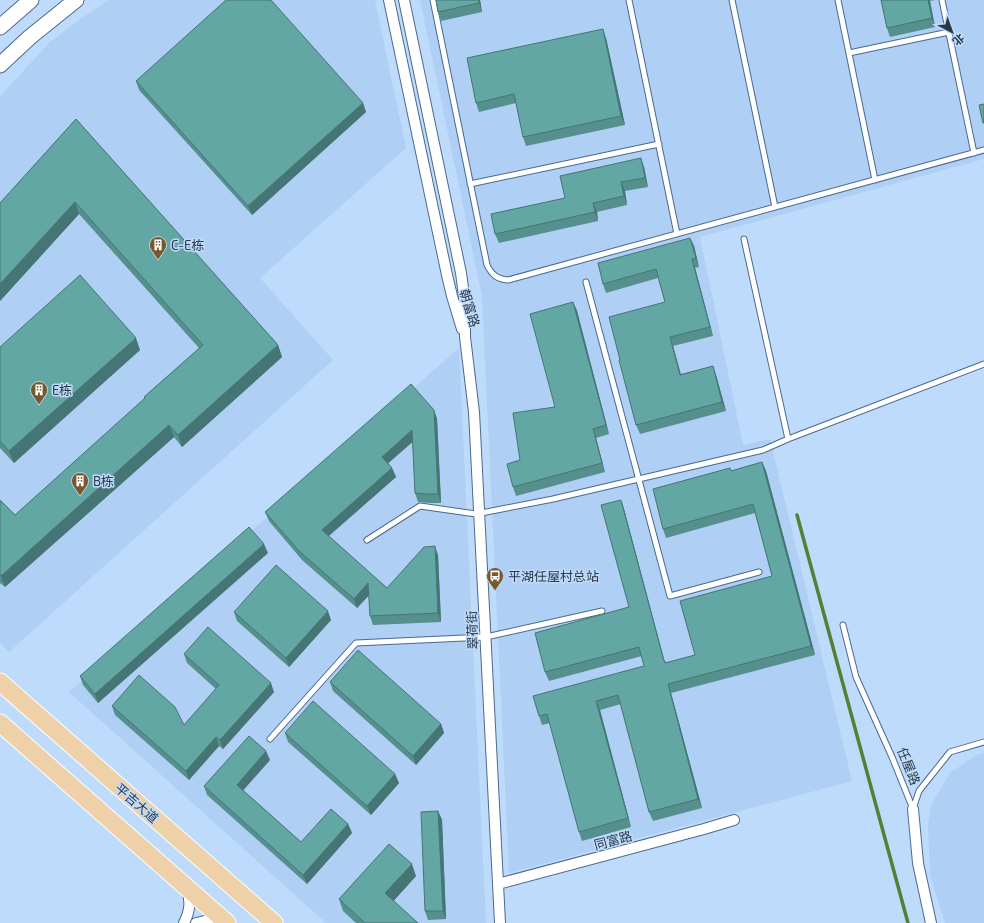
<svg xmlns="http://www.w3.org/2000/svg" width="984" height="923" viewBox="0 0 984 923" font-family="'Exo 2','Noto Sans SC',sans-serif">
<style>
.built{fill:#afcff4}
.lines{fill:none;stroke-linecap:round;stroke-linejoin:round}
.stream{stroke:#518135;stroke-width:3.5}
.service-casing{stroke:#4b698e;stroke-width:7}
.minor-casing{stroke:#4b698e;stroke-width:12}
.secondary-casing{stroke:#4b698e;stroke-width:17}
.primary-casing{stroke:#fff;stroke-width:19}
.service{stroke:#fff;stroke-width:5}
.minor{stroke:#fff;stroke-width:10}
.secondary{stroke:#fff;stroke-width:15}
.primary{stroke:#eed0a9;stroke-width:17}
.wall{fill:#55908e}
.shaded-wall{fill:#457574}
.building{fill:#63a7a5;stroke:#457574}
.labels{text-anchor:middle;stroke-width:3;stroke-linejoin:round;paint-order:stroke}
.poi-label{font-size:13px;fill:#2a3848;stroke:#bfdbfc;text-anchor:start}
.street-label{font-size:13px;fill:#2a3848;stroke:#bfdbfc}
</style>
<rect width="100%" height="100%" fill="#bfdbfc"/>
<path class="built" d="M 109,0 L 375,0 L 406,148 L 260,278 L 333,360 L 9,652 L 0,643 L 0,96 L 49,43 L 76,22 Z
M 420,0 L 984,0 L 984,159 L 700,237 L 743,445 L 770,439 L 852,781 L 509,873 L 482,296 Z
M 459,348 L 486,923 L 326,923 L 69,692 Z
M 984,753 L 984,923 L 945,923 L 930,875 L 928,824 L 931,805 L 950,773 L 976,755 Z"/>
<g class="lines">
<path class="stream" d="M 797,515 L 908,923"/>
<defs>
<path id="service" d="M 433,0 L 487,265 C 492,275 497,279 508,280 L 984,150
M 629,0 L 677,234
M 732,0 L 775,207
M 838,0 L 875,180
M 942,0 L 974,153
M 849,53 L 949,32
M 470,184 L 659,144
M 744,239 L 788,439
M 586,282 L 670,596 L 759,572
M 367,540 L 420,506 L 476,514 L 553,499 L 763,450 L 788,439 L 984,364
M 843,625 L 856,677 L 892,757 L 913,809
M 270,739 L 356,643 L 486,637 L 602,611
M 913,809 L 919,791 L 950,752 L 984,742"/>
<path id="minor" d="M 389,0 L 447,275 L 452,296 L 462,329
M 404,0 L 461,273 L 464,295 L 465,314 L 465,337 L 474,412 L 500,923
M 913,809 L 918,863 L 931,923
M 498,884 L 704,829 L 734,820
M 184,923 C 190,911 191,902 187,889
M 196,923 L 209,920 L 224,921"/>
<path id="secondary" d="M 0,27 L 31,0
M 0,65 L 30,37 L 76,0"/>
<path id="primary" d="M 0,682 L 274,923
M 0,723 L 227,923"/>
</defs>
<use href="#service" class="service-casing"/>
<use href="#minor" class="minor-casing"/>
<use href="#secondary" class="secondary-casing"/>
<use href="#primary" class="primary-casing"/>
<use href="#service" class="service"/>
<use href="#minor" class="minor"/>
<use href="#secondary" class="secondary"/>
<use href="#primary" class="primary"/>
</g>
<path class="wall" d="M 436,0 L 480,0 L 482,12 L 441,21 L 438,12 Z
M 881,0 L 935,0 L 930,1 L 935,27 L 890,37 L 887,28 Z
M 606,38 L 625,125 L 526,146 L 523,137 L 516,103 L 479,112 L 476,103 Z
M 136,81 L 363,103 L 366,112 L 252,215 L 139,90 Z
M 76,119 L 278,345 L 282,357 L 182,447 L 174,437 L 5,587 L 0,583 L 0,500 L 15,515 L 145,399 L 144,397 L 199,348 L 79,214 L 0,301 L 0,203 Z
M 644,167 L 648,187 L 625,191 L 627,205 L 597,212 L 598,221 L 499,243 L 495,234 L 565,198 Z
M 690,238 L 694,246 L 699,267 L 695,268 L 713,336 L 673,346 L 681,374 L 713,366 L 716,375 L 726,411 L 640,434 L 636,425 L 665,302 L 658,278 L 606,293 L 603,284 Z
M 573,302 L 577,311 L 609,434 L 596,438 L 605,472 L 516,496 L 513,487 L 520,460 L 555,407 Z
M 0,347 L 140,350 L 14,463 L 0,448 Z
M 434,410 L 437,419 L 441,503 L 429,503 L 418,502 L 415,493 L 413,441 L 388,463 L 392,468 L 396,477 L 329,536 L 387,588 L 438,555 L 441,622 L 373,625 L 370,616 L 369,595 L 357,608 L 302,560 L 269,521 L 265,512 Z
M 762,462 L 766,471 L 815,655 L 671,693 L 702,808 L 653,821 L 649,812 L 621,704 L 600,710 L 631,827 L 582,841 L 579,832 L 550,723 L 542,725 L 539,716 L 644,666 L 642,656 L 549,681 L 545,672 L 629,607 L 621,500 L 624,509 L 664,661 L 666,663 L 695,655 L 772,576 L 755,513 L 666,538 L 663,529 L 731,471 Z
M 268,553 L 98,703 L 83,685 L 80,676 Z
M 234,612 L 331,620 L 289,667 L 237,621 Z
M 184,654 L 274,692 L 223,749 L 219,746 L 189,780 L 115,715 L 112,706 L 184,725 L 216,689 L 187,663 Z
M 330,682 L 441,724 L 444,733 L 416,765 L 333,691 Z
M 285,733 L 395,774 L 399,783 L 371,815 L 288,742 Z
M 270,760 L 243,790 L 301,842 L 348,824 L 352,833 L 307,884 L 207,795 L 204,786 Z
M 438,811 L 442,820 L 446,919 L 428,920 L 425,911 Z
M 416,876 L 393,901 L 418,923 L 356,923 L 343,911 L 339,899 Z"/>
<path class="shaded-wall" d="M 479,0 L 480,0 L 482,12 L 479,3 Z
M 928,0 L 929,0 L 930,1 L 935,27 L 932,18 Z
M 603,29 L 606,38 L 625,125 L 621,116 Z
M 363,103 L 366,112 L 252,215 L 248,206 Z
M 641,158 L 644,167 L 648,187 L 645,178 Z
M 621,182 L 625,191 L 627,205 L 624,196 Z
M 75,202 L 79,214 L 0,301 L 0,284 Z
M 593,203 L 597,212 L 598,221 L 595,212 Z
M 690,238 L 694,246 L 699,267 L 696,258 Z
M 692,259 L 695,268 L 713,336 L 710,327 Z
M 573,302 L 577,311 L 609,434 L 606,425 Z
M 670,337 L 673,346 L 683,384 L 680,375 Z
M 136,338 L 140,350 L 14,463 L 9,451 Z
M 278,345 L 282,357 L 182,447 L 178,435 Z
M 713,366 L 716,375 L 726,411 L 722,402 Z
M 434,410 L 437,419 L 441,503 L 438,494 Z
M 169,425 L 174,437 L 5,587 L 1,576 Z
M 593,429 L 596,438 L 605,472 L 602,463 Z
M 412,430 L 416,439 L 385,466 L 382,457 Z
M 762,462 L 766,471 L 815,655 L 811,646 Z
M 392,468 L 396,477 L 325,539 L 322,530 Z
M 621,500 L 624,509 L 667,670 L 664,661 Z
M 264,544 L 268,553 L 98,703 L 95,694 Z
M 435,546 L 438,555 L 441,622 L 438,613 Z
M 368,583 L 372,592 L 357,608 L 354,599 Z
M 328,611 L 331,620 L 289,667 L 286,658 Z
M 271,683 L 274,692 L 223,749 L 220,740 Z
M 668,684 L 671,693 L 702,808 L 698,799 Z
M 596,701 L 600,710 L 631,827 L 628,818 Z
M 441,724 L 444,733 L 416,765 L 413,756 Z
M 216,737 L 219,746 L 189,780 L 186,771 Z
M 266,751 L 270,760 L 240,794 L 237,785 Z
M 395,774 L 399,783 L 371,815 L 367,806 Z
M 438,811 L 442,820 L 446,919 L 443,911 Z
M 348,824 L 352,833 L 307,884 L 303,875 Z
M 412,864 L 416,876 L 390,905 L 385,893 Z"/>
<path class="building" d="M 226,0 L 271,0 L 363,103 L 248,206 L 136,81 Z
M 436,0 L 479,0 L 479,3 L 438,12 Z
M 881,0 L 928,0 L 932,18 L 887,28 Z
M 603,29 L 621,116 L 523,137 L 514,94 L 476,103 L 467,58 Z
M 984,104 L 984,123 L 983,123 L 979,105 Z
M 76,119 L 278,345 L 178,435 L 169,425 L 1,576 L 0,575 L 0,500 L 15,515 L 145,398 L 144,397 L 203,345 L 75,202 L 0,284 L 0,203 Z
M 641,158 L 645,178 L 621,182 L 624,196 L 593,203 L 595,212 L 495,234 L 491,214 L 565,198 L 560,176 Z
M 690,238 L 696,258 L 692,259 L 710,327 L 670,337 L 680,375 L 713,366 L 722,402 L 636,425 L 619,360 L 620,360 L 609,317 L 665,302 L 656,269 L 603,284 L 598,263 Z
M 80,275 L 136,338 L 9,451 L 0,441 L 0,347 Z
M 573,302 L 606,425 L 593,429 L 602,463 L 513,487 L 507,464 L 520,460 L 513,413 L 555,407 L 530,314 Z
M 411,384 L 434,410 L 438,494 L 425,494 L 415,493 L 412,430 L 382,457 L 392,468 L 322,530 L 387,588 L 424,547 L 435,546 L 438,613 L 370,616 L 368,583 L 354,599 L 299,551 L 265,512 Z
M 762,462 L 811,646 L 668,684 L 698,799 L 649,812 L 618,695 L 596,701 L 628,818 L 579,832 L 547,714 L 539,716 L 533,696 L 644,666 L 639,647 L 545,672 L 535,633 L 629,607 L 601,505 L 621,500 L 664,661 L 665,661 L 665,663 L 695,655 L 680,601 L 772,576 L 753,504 L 663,529 L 653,489 L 730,468 L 731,471 Z
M 249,527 L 264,544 L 95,694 L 80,676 Z
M 276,565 L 328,611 L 286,658 L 234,612 Z
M 208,627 L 271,683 L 220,740 L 216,737 L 186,771 L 112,706 L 139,675 L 175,707 L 184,725 L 219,685 L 184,654 Z
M 358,650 L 441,724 L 413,756 L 330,682 Z
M 313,701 L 395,774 L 367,806 L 285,733 Z
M 249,736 L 266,751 L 237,785 L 301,842 L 331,809 L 348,824 L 303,875 L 204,786 Z
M 438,811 L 443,911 L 425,911 L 421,812 Z
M 389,844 L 412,864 L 385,893 L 418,923 L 365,923 L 339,899 Z"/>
<defs>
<symbol id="building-pin" viewBox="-11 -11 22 30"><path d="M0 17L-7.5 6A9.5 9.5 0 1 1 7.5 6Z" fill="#77582d" stroke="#bfdbfc"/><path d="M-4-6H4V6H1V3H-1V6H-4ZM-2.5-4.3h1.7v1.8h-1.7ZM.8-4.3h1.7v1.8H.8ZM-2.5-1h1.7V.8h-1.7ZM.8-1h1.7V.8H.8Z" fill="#fff"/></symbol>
<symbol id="bus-pin" viewBox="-11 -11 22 30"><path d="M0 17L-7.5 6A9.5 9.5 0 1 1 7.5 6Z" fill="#77582d" stroke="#bfdbfc"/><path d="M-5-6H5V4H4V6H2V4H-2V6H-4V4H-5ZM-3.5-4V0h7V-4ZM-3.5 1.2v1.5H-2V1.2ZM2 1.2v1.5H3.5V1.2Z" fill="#fff"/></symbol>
</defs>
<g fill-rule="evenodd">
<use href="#building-pin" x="148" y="235" width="20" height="27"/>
<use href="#building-pin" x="29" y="380" width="20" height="27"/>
<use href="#building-pin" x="70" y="471" width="20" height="27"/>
<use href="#bus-pin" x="485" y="566" width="20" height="27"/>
</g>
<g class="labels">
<g class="poi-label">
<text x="171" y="250">C-E栋</text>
<text x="52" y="395">E栋</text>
<text x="93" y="486">B栋</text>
<text x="508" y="581">平湖任屋村总站</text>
</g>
<g class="street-label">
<text transform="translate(470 308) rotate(73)" y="5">朝富路</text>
<text transform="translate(472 630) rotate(-93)" y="5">翠荷街</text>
<text transform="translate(909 766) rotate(68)" y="5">任屋路</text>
<text transform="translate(137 803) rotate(41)" y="5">平吉大道</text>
<text transform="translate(613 840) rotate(-15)" y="5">同富路</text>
</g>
</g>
<g transform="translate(952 32) rotate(139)" stroke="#bfdbfc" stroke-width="3" paint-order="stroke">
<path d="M0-3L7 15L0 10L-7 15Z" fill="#2a3848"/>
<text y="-6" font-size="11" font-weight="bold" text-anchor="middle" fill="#2a3848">北</text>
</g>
</svg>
